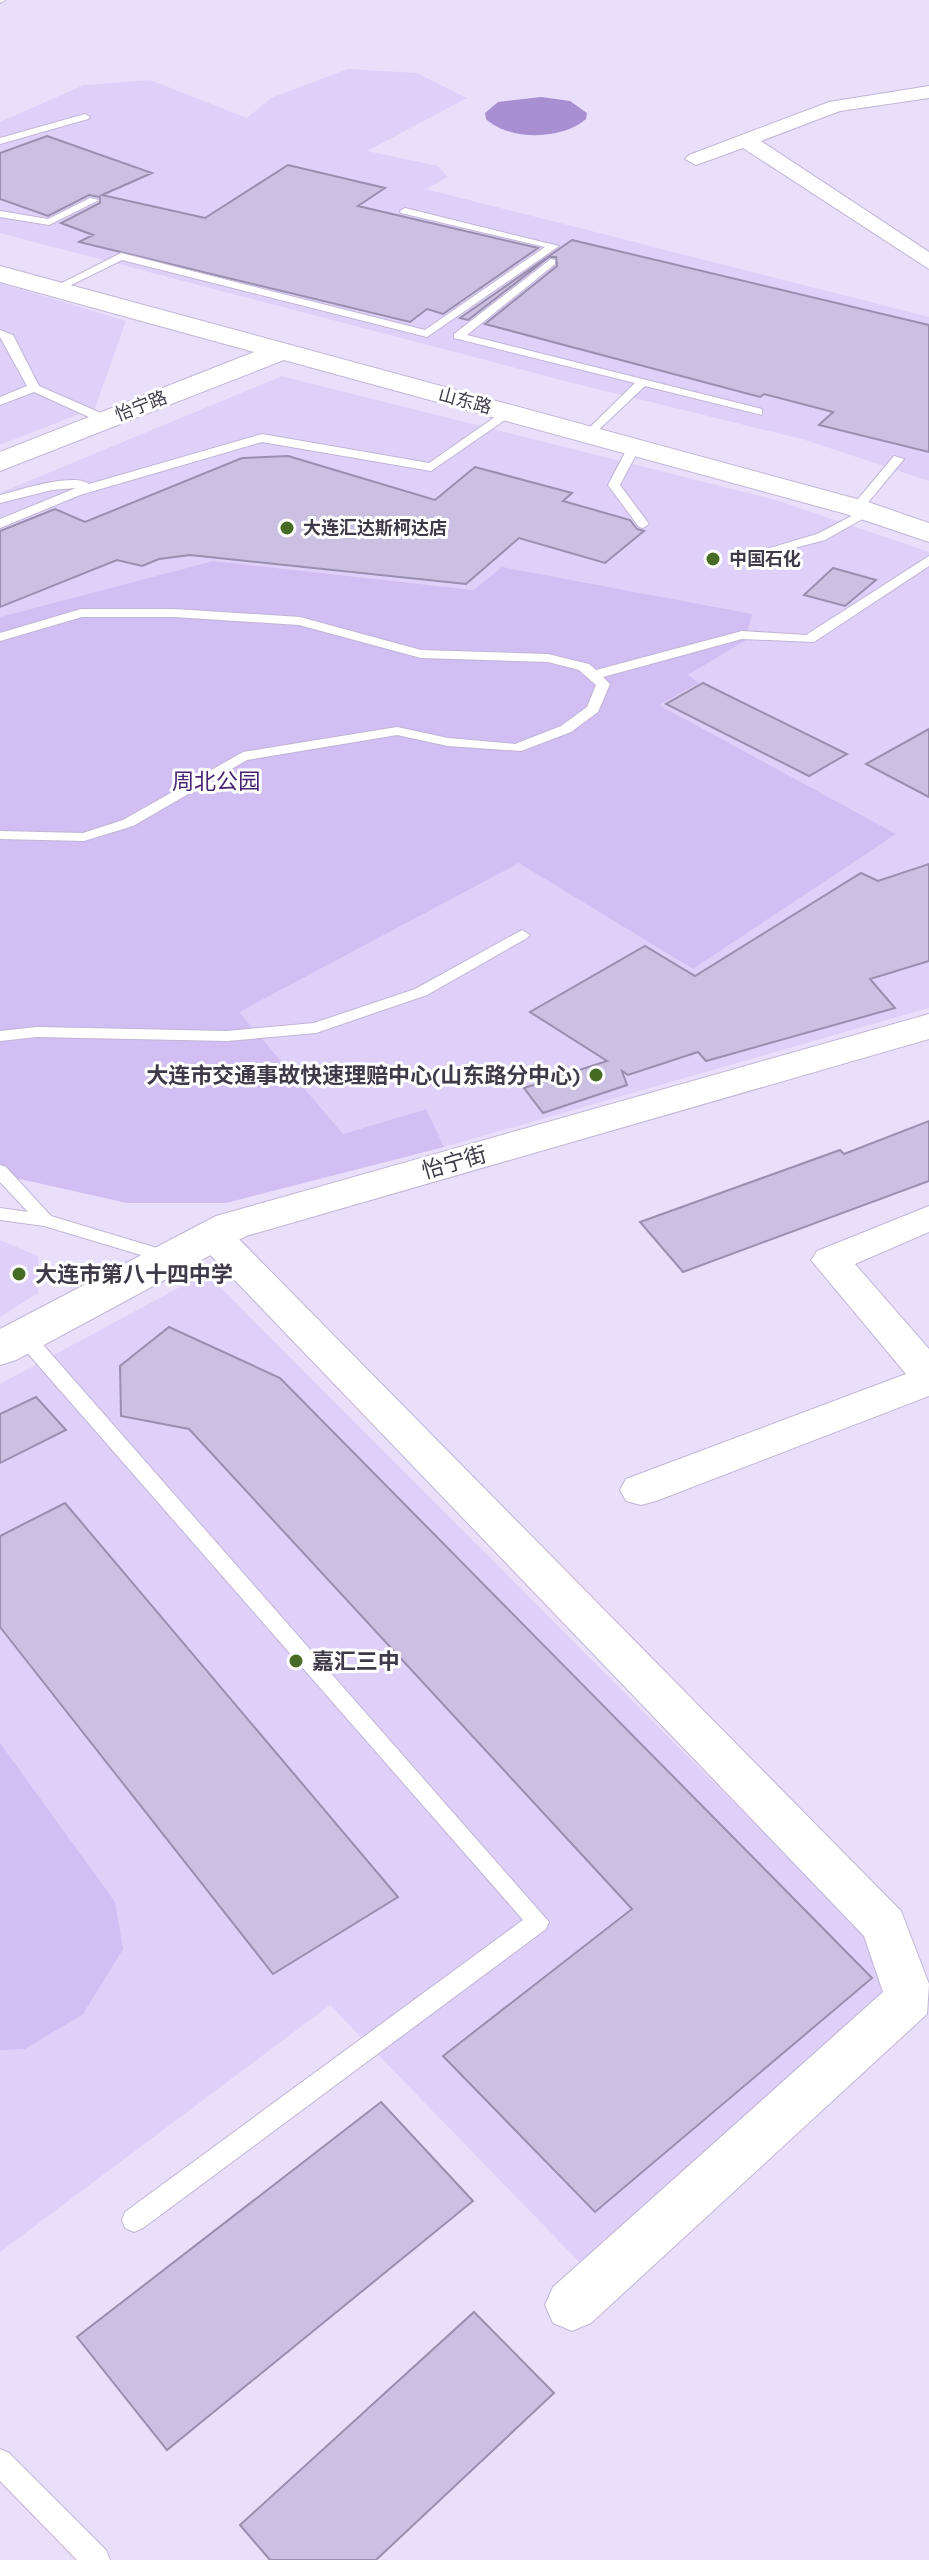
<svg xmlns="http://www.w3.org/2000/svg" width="929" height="2560" viewBox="0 0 929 2560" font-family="Quicksand,'Noto Sans SC',sans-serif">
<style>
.built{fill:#ded0f9}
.green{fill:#d1bef2}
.water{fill:#a88fd2}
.building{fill:#ccc0e2;stroke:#9a8eaf;stroke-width:2}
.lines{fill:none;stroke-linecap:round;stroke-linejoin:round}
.lane-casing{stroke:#c1b5d6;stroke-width:2}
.street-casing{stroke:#c1b5d6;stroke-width:2}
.secondary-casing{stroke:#c1b5d6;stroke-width:2}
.lane{fill:#fff;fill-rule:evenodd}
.street{fill:#fff;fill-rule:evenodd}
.secondary{fill:#fff;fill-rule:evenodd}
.poi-dot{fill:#466b24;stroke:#fff;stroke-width:3}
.labels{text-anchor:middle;stroke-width:6;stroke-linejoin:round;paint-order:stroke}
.far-street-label{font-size:18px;fill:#3f3a48;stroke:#fff}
.far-poi-label{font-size:18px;font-weight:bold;fill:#3f3a48;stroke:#fff;text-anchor:start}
.park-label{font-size:22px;fill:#482373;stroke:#fff}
.poi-label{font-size:22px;font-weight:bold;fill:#3f3a48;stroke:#fff;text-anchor:start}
.street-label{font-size:22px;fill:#3f3a48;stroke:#fff}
</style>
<rect width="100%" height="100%" fill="#e9dffb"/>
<path class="built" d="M 348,69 L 417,73 L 467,98 L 367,151 L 438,166 L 448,177 L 426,189 L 929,317 L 929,481 L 802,439 L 577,384 L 0,233 L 0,122 L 84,85 L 150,80 L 247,118 L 271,98 Z
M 0,283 L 126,321 L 95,408 L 0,445 Z
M 282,376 L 776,500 L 929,552 L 929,1008 L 444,1147 L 425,1109 L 343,1134 L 238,1012 L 519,862 L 693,969 L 895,834 L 658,705 L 699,683 L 687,676 L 745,641 L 751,614 L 474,590 L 213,561 L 0,617 L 0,493 Z
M 0,1240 L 38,1256 L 38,1293 L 0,1317 Z
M 206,1273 L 869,1938 L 890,1995 L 585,2268 L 330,2005 L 0,2252 L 0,1384 Z"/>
<path class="green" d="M 213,561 L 474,590 L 502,567 L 752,614 L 745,641 L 688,675 L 699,683 L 659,705 L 896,834 L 693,969 L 519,863 L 239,1012 L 343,1134 L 426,1109 L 444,1147 L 226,1203 L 127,1203 L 20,1179 L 0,1180 L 0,617 Z
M 0,1743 L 115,1902 L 123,1949 L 83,2014 L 25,2049 L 0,2050 Z"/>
<path class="water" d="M 541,97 L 570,101 L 587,113 L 586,119 C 563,140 509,141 486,119 L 485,113 L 498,102 Z"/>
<path class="building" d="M 47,136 L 152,173 L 102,195 L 205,218 L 288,165 L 385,188 L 358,206 L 538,248 L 443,314 L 427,309 L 410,322 L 79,242 L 93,235 L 61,223 L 100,203 L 100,197 L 89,195 L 48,216 L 0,199 L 0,153 Z
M 572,240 L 929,325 L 929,452 L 819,425 L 833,412 L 764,394 L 760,397 L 485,324 L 557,266 L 556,257 L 549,257 L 468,320 L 460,318 Z
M 288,456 L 435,500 L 475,467 L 572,493 L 563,501 L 630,520 L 637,529 L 644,531 L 605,563 L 519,538 L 466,584 L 190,555 L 159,559 L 142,566 L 117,560 L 0,607 L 0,531 L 55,509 L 85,522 L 242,458 Z
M 833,568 L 876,580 L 845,606 L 804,595 Z
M 703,683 L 847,754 L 809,776 L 666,704 Z
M 929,729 L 929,797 L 866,764 Z
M 929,864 L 929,961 L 870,979 L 895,1008 L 706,1061 L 698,1052 L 628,1075 L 622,1071 L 627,1085 L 543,1113 L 524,1088 L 607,1061 L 530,1012 L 645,946 L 695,976 L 861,873 L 878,881 Z
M 929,1121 L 929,1181 L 683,1272 L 640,1222 L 840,1150 L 844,1154 Z
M 169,1327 L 280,1378 L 872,1978 L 595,2212 L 443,2056 L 632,1909 L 189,1429 L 121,1416 L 120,1366 Z
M 36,1397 L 66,1430 L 0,1463 L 0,1414 Z
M 65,1503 L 398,1897 L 273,1974 L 0,1627 L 0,1536 Z
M 381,2102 L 473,2201 L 167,2450 L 77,2337 Z
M 474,2312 L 554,2393 L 376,2560 L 270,2560 L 240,2525 Z"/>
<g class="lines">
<defs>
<path id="lane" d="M 0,0 L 5,0 L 1,3 Z
M 85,114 L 90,117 L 88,119 L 0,144 L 0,138 Z
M 90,198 L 99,200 L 49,225 L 0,217 L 0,211 L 48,219 Z
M 405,208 L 559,246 L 427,337 L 122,260 L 59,291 L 50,289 L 121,253 L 425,330 L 545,247 L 401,213 L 400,211 Z
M 551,259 L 555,260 L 555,264 L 467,335 L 762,409 L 762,415 L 645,386 L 589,439 L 585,438 L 585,432 L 635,383 L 454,338 L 454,334 Z
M 0,330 L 13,335 L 39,386 L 110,417 L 110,423 L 102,423 L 34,392 L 0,405 L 0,397 L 27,386 L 0,337 Z
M 505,410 L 515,413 L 431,471 L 262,442 L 80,495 L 0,528 L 0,519 L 76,488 L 52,490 L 0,503 L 0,495 C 20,490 74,472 89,484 L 262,434 L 429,463 Z
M 634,443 L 640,447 L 620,485 L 649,524 L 643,528 L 639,527 L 608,485 L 628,447 Z
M 894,456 L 904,459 L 861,511 L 853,511 L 853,505 Z
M 865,509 L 875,512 L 825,540 L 752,559 L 746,555 L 817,534 Z
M 929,556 L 929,566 L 814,642 L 742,639 L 603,677 L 610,684 L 598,712 L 571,732 L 521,751 L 448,746 L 397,735 L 247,760 L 133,826 L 84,841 L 0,839 L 0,831 L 83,833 L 123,820 L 243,752 L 397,727 L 448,738 L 515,744 L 561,726 L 587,707 L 596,685 L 579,670 L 548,662 L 421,658 L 299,625 L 174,617 L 82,617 L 0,641 L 0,633 L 81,609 L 174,609 L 300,617 L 421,650 L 548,654 L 589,664 L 596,670 L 742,631 L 806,635 Z
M 522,930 L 530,935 L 527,938 L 427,995 L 316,1033 L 227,1041 L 37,1037 L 0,1041 L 0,1031 L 37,1027 L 227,1031 L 314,1023 L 415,989 Z
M 0,1165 L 6,1167 L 51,1216 L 177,1254 L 180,1258 L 171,1264 L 44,1226 L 0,1220 L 0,1208 L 28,1212 L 0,1182 Z
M 24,1330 L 31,1331 L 549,1922 L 546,1929 L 143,2228 L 134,2232 L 125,2228 L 122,2220 L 125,2212 L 523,1920 L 17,1341 L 15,1336 L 17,1331 Z
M 0,2449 L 9,2453 L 106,2550 L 110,2560 L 77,2560 L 0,2481 Z"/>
<path id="street" d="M 929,86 L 929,98 L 840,111 L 761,141 L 929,252 L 929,269 L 743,148 L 696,165 L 685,159 L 689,155 L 829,102 Z
M 929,1206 L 929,1232 L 855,1264 L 929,1349 L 929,1396 L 656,1501 L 641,1505 L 626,1501 L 620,1490 L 626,1479 L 906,1374 L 811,1260 L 817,1251 Z
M 213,1222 L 226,1226 L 901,1911 L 929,1984 L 927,2014 L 591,2323 L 572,2331 L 553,2323 L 545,2305 L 553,2287 L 883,1992 L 864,1936 L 200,1244 L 194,1235 L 200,1226 Z"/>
<path id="secondary" d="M 0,266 L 868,502 L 929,523 L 929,542 L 846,514 L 284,360 L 0,471 L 0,452 L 254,352 L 0,282 Z
M 929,1014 L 929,1039 L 246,1236 L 16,1360 L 0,1365 L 0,1329 L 216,1216 Z"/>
</defs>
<use href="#lane" class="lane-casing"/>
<use href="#street" class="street-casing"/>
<use href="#secondary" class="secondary-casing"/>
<use href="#lane" class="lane"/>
<use href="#street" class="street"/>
<use href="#secondary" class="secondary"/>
</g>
<g class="poi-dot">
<circle cx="287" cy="528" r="8"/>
<circle cx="713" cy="559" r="8"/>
<circle cx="596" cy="1075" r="8"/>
<circle cx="19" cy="1274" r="8"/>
<circle cx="296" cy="1661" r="8"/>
</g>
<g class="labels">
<g class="far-street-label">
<text transform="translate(465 401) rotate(15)" y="6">山东路</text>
<text transform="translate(141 406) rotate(-21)" y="6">怡宁路</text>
</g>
<g class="far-poi-label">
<text x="303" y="534">大连汇达斯柯达店</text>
<text x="729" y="565">中国石化</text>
</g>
<g class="park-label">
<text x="216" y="789">周北公园</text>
</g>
<g class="poi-label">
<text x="580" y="1083" text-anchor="end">大连市交通事故快速理赔中心(山东路分中心)</text>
<text x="35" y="1282">大连市第八十四中学</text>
<text x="312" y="1669">嘉汇三中</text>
</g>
<g class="street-label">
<text transform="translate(454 1162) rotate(-16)" y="8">怡宁街</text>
</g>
</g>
</svg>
